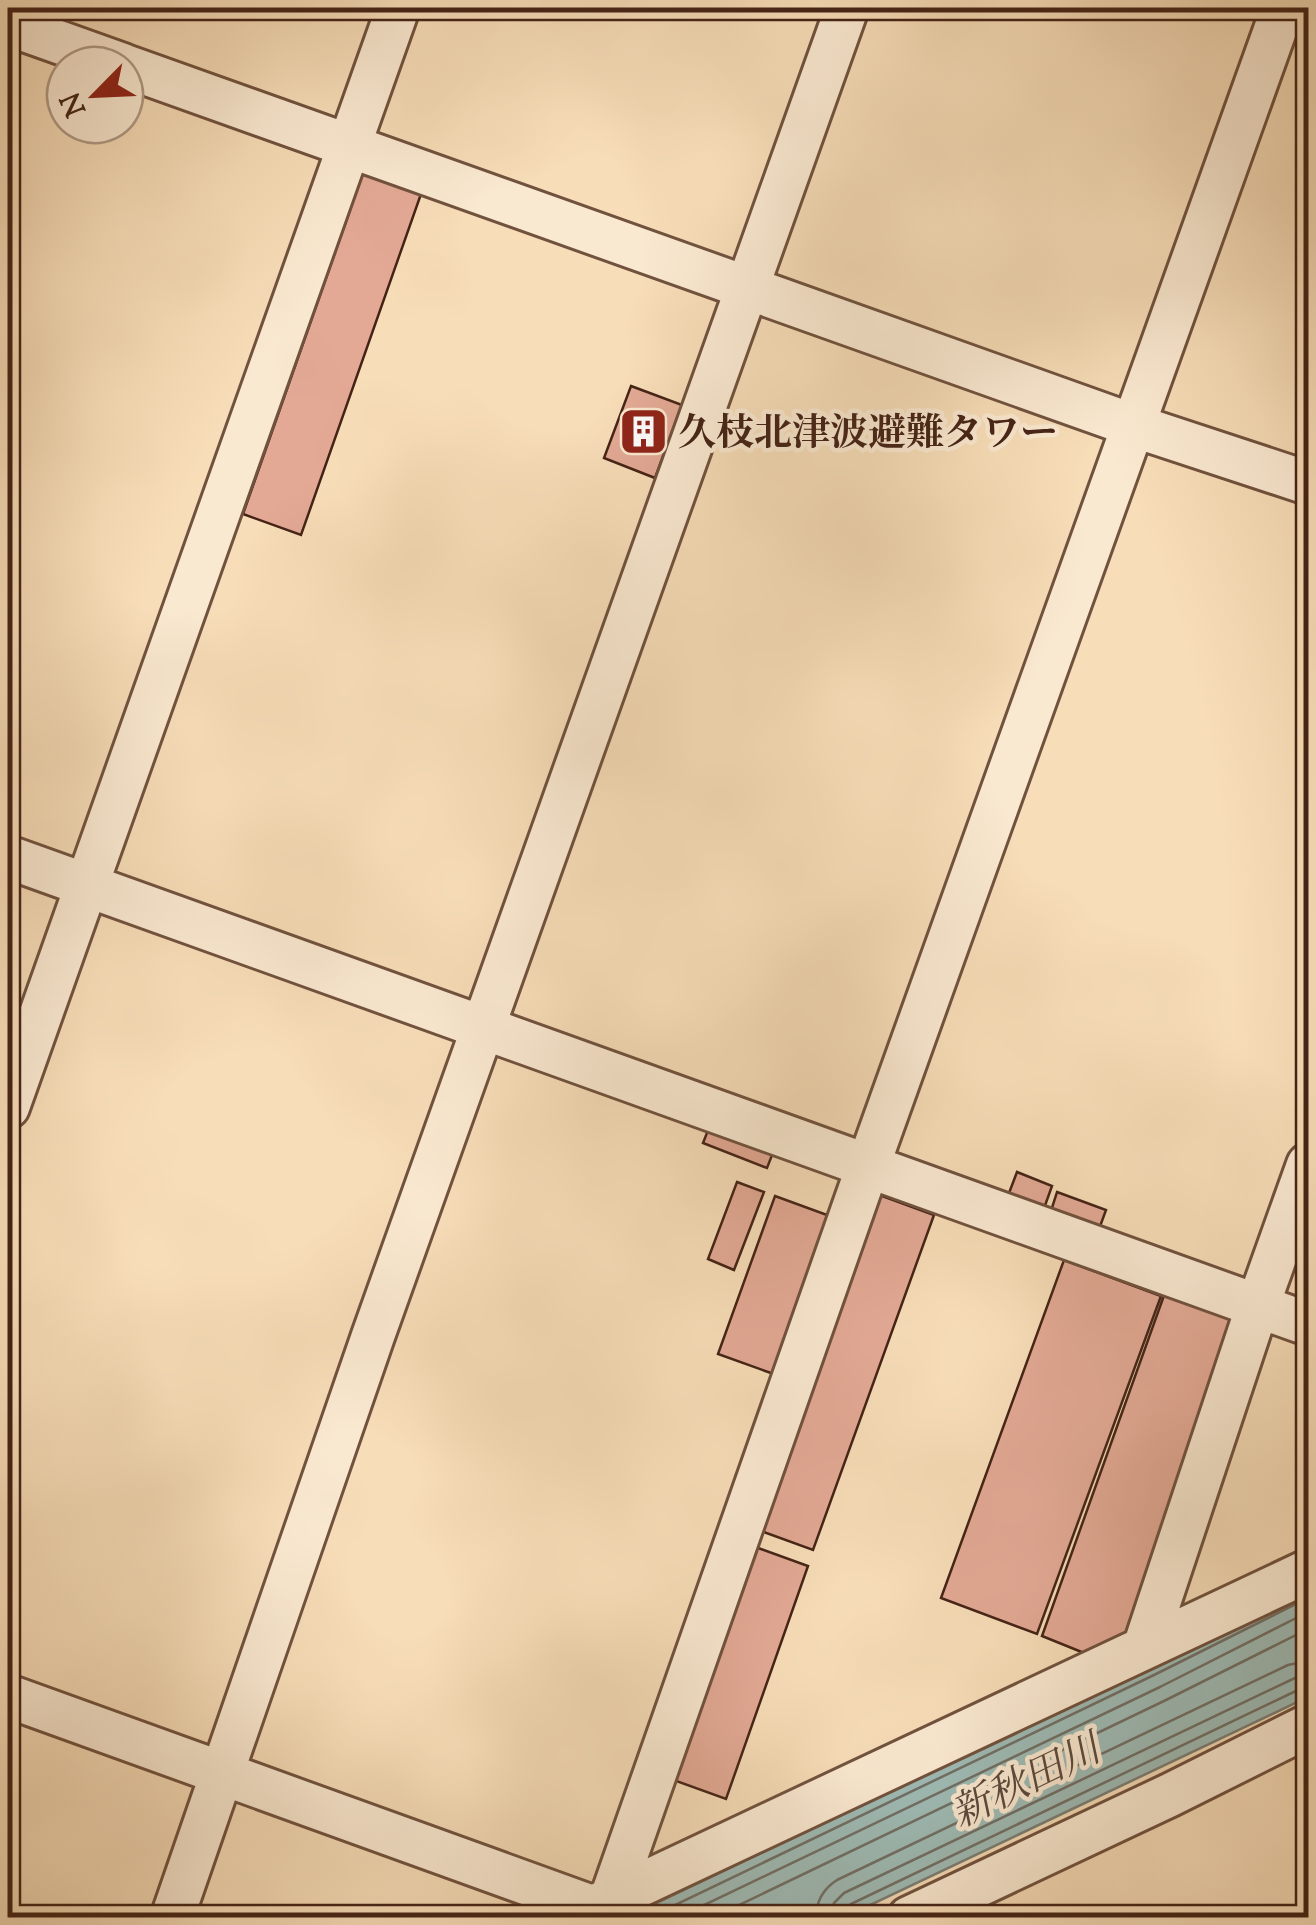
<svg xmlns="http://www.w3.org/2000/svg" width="1316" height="1925" viewBox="0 0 1316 1925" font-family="'Sorts Mill Goudy','Noto Serif JP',serif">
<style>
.water{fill:#9ebbb5;stroke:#7a7e75;stroke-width:2.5}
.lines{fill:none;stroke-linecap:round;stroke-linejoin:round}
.shore{stroke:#716f66;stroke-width:2.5}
.building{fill:#e3a995;stroke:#442316;stroke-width:2.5}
.minor-casing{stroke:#71523e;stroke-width:48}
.minor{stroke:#fae9d1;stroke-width:42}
.labels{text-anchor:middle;stroke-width:9;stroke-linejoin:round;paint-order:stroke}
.poi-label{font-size:38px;font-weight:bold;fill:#442316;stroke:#fae9d1;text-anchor:start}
.water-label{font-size:40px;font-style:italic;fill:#5a493e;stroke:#fae9d1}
</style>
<rect width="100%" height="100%" fill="#f7ddb8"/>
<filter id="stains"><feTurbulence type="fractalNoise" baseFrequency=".002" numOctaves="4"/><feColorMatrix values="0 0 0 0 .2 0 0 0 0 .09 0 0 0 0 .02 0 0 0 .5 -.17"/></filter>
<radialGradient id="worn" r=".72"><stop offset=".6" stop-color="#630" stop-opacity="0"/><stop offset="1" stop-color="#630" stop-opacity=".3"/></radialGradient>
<path class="water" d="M 1308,1587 L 1308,1697 L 845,1917 L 625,1918 L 1150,1666 Z"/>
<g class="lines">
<path class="shore" d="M 648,1918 L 1154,1675 L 1308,1598
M 677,1918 L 1160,1687 L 1308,1612
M 712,1918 L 1166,1700 L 1308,1629
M 816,1918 C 816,1901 823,1889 837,1880 L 1288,1665 L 1308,1661
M 831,1918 L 834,1903 L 844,1893 L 1295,1678 L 1308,1676
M 844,1918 L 845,1909 L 851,1904 L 1300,1689 L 1308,1688"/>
</g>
<path class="building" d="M 363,173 L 421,194 L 301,535 L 243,514 Z
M 631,386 L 682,405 L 655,478 L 604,458 Z
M 712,1120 L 776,1145 L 767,1168 L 703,1143 Z
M 1017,1172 L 1052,1186 L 1042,1214 L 1006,1201 Z
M 737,1182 L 764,1192 L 734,1270 L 708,1259 Z
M 1057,1192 L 1106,1210 L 1098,1232 L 1050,1214 Z
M 874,1193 L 934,1215 L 813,1550 L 753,1528 Z
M 775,1196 L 838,1219 L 782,1377 L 718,1354 Z
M 1064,1260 L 1161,1296 L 1037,1634 L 941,1598 Z
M 1167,1287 L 1244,1315 L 1129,1634 L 1089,1655 L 1042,1636 Z
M 750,1545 L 808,1566 L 726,1799 L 668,1778 Z"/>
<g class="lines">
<defs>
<path id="minor" d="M 8,24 L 123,65
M 125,66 L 1132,425 L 1308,483
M 8,857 L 1308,1324
M 8,1107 L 398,8
M 1144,1648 L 1258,1305 L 1308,1165
M 8,1696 L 592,1907
M 611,1899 L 868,1166 L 1283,8
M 172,1918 L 373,1336 L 847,8
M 570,1918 L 1308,1571
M 909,1918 L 1170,1795 L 1308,1726"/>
</defs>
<use href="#minor" class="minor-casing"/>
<use href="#minor" class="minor"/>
</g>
<defs>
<symbol id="building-square" viewBox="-11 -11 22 22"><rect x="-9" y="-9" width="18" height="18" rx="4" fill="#8f2418" stroke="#fae9d1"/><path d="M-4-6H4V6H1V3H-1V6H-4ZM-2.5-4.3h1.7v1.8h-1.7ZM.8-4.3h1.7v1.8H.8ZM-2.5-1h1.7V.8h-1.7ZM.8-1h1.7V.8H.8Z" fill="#fff"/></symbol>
</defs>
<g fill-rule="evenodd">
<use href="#building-square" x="616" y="404" width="55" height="55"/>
</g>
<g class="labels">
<g class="poi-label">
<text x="678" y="445">久枝北津波避難タワー</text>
</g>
<g class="water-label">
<text transform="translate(1025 1780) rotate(-26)" y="14">新秋田川</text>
</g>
</g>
<rect width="1316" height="1925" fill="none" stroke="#f7ddb8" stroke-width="40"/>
<rect x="10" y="10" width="1296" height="1905" fill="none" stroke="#442316" stroke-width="5"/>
<rect x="20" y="20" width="1276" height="1885" fill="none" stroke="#442316" stroke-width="2.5"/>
<g transform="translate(95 95) rotate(246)"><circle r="48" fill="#fae9d1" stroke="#b19a86" stroke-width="2.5"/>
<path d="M0-8L18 38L0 25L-18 38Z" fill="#8f2418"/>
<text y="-15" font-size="28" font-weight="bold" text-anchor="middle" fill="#442316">N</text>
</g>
<rect width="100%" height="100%" filter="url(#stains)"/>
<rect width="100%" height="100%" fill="url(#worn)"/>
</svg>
